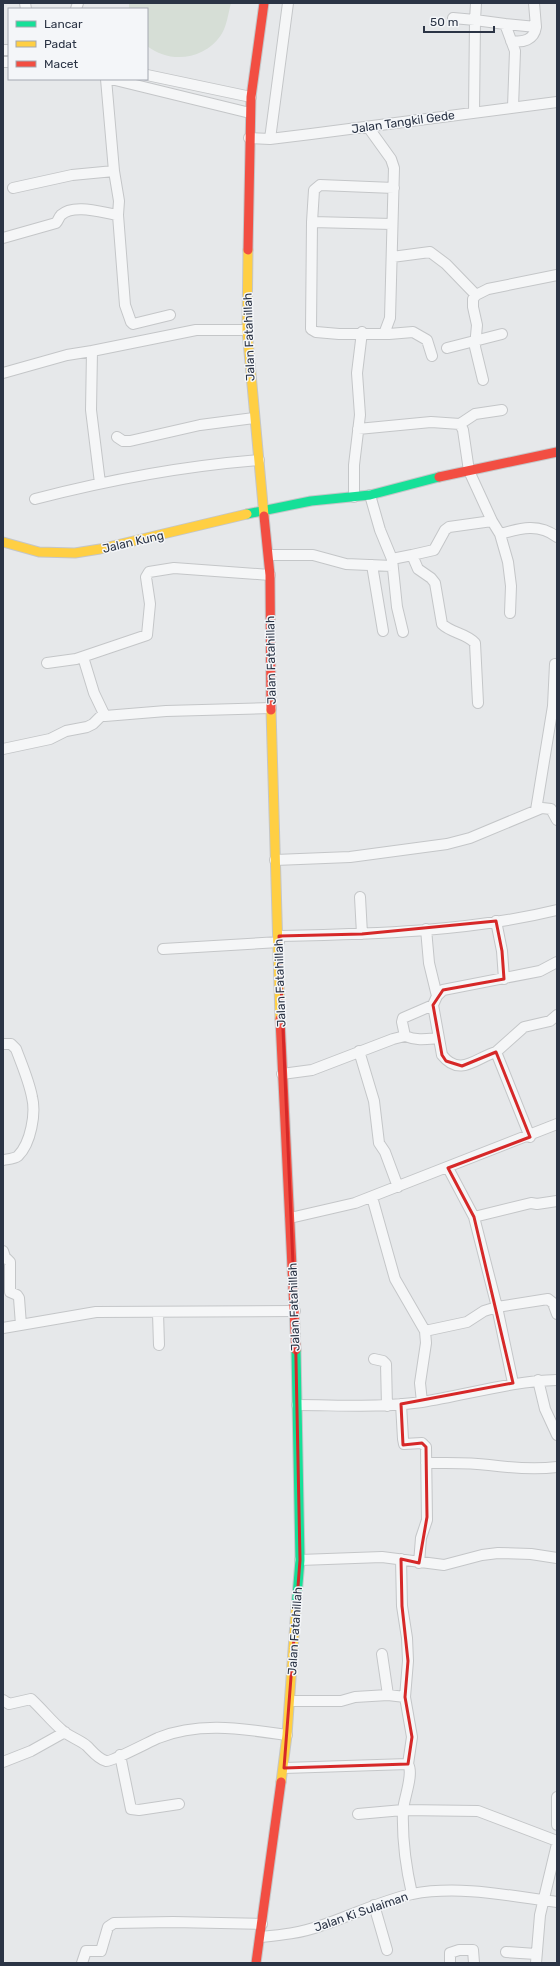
<svg xmlns="http://www.w3.org/2000/svg" width="560" height="1966" viewBox="0 0 560 1966" font-family="Rubik,sans-serif">
<style>
.green{fill:#d6ded6}
.lines{fill:none;stroke-linecap:round;stroke-linejoin:round}
.street-casing{stroke:#c4c6c8;stroke-width:12}
.fast-casing{stroke:#c4c6c8;stroke-width:11}
.slow-casing{stroke:#c4c6c8;stroke-width:11}
.jam-casing{stroke:#c4c6c8;stroke-width:11}
.street{stroke:#f5f6f7;stroke-width:10}
.fast{stroke:#16e098;stroke-width:9}
.slow{stroke:#ffcf43;stroke-width:9}
.jam{stroke:#f24e42;stroke-width:9}
.marked{fill:none;stroke:#d62828;stroke-width:3;stroke-linejoin:round}
.labels{text-anchor:middle;stroke-width:3;stroke-linejoin:round;paint-order:stroke}
.street-label{font-size:12px;fill:#2b3445;stroke:#f4f6f9}
</style>
<rect width="100%" height="100%" fill="#e6e8ea"/>
<path class="green" d="M 129,3 L 231,3 C 228,14 227,26 221,35 C 204,60 170,64 147,46 L 147,9 L 129,9 Z"/>
<g class="lines">
<defs>
<path id="street" d="M 25,3 L 26,9
M 476,3 L 475,20 L 505,24 L 515,51 L 513,107
M 76,9 L 78,3
M 453,18 L 475,20 L 474,113
M 505,24 L 536,27 L 534,3
M 511,41 C 523,43 534,40 536,27
M 3,50 L 9,50
M 3,62 L 9,62
M 147,75 L 251,97
M 111,79 L 250,113
M 368,127 L 391,159 L 394,168 L 390,318 L 384,334
M 249,138 L 270,139 L 311,134 L 557,102
M 270,139 L 288,3
M 114,171 L 119,201 L 118,215 L 125,305 L 131,322 L 133,324 L 170,315
M 13,188 L 72,175 L 114,171 L 106,79
M 394,188 L 320,185 L 314,190 L 312,222 L 311,329 L 316,332 L 339,334 L 389,334 L 413,332 L 427,340 L 432,356
M 312,222 L 392,224
M 3,238 L 56,223 C 58,221 59,217 61,215 C 74,203 103,213 118,215
M 392,257 L 430,252 L 446,264 L 476,295 L 488,289 L 557,275
M 476,295 L 473,299 L 473,307 L 477,325 L 475,347 L 483,380
M 447,348 L 502,334
M 92,351 L 196,330 L 247,330
M 3,373 L 67,355 L 92,351 L 91,410 L 100,483
M 460,424 L 475,414 L 502,410
M 358,429 L 431,422 L 460,424 L 463,430 L 469,471 L 492,521 L 500,534 L 508,562 L 511,586 L 510,613
M 117,437 L 123,441 L 130,441 L 200,425 L 254,418
M 370,495 L 380,530 L 392,559 L 412,555 L 418,569 L 431,578 L 435,583 L 442,624 C 451,633 466,633 475,643 L 478,703
M 354,497 L 354,465 L 360,415 L 357,373 L 362,332
M 35,499 C 108,480 183,466 259,460
M 500,534 C 521,528 539,523 557,537
M 269,555 L 313,555 L 346,564 L 392,566
M 412,555 L 434,550 L 445,530 L 449,527 L 492,521
M 392,559 L 397,607 L 403,632
M 372,565 L 383,631
M 83,657 L 94,693 L 105,716 L 166,711 L 271,708
M 47,663 L 76,659 L 147,635 L 150,604 L 146,577 L 149,572 L 174,568 L 270,575
M 3,749 L 50,739 L 66,731 L 87,727 L 93,724 L 103,714
M 536,810 L 553,706 L 555,664
M 275,860 L 350,857 L 447,844 L 470,838 L 542,808 L 551,809 L 557,820
M 360,897 L 362,934
M 496,921 L 502,951 L 504,979
M 426,929 L 429,963 L 437,996
M 279,936 C 371,934 467,932 557,910
M 163,949 L 279,942
M 433,1005 L 442,1055 C 460,1078 477,1057 496,1052 L 530,1137
M 405,1036 C 417,1041 427,1039 439,1038
M 3,1044 L 11,1044 L 16,1049 C 22,1065 29,1081 32,1097 C 36,1113 31,1143 18,1156 C 14,1159 8,1159 3,1160
M 359,1051 L 374,1101 L 379,1143 L 385,1152 L 398,1187
M 496,1052 L 524,1027 L 550,1021 L 557,1015
M 282,1074 L 312,1070 L 393,1039 L 405,1036 L 402,1022 L 403,1018 L 433,1005 L 437,996 L 443,990 L 540,971 L 557,962
M 448,1168 L 474,1217
M 372,1197 L 395,1279 L 425,1331
M 290,1218 L 355,1203 L 557,1124
M 3,1251 L 5,1257 L 10,1262 L 10,1292 L 17,1295 L 19,1298 L 21,1325
M 158,1313 L 159,1345
M 3,1328 L 96,1312 L 295,1311
M 374,1359 L 383,1361 L 386,1364 L 387,1406
M 538,1380 L 545,1409 L 557,1435
M 513,1383 L 497,1307 L 548,1299 L 553,1303 L 557,1314
M 422,1402 L 420,1383 L 426,1343 L 425,1331 L 467,1322 L 484,1311 L 497,1307 L 474,1217 L 531,1203 L 537,1204 L 557,1201
M 401,1404 L 403,1439 L 404,1444 L 422,1443 L 426,1447 L 427,1520 L 421,1538 L 419,1563
M 297,1405 C 339,1405 381,1408 422,1402 C 467,1395 511,1381 557,1380
M 426,1463 C 446,1463 468,1462 489,1465 C 512,1468 533,1470 557,1467
M 300,1560 L 382,1557 L 444,1565 L 482,1555 L 498,1553 L 531,1554 L 557,1558
M 382,1654 L 388,1695
M 405,1697 L 412,1737 L 408,1764
M 3,1700 L 9,1704 L 31,1699 C 42,1709 52,1722 63,1731 C 70,1737 80,1740 87,1746 C 92,1751 98,1759 106,1761 C 111,1762 149,1742 158,1738 C 200,1721 244,1729 287,1735
M 290,1701 L 341,1701 L 355,1697 L 388,1695 L 405,1697 L 408,1661 L 407,1638 L 402,1606 L 401,1559
M 120,1755 L 131,1809 L 139,1810 L 179,1804
M 3,1762 L 31,1751 L 65,1732
M 284,1768 L 408,1764 C 414,1774 404,1798 403,1810 C 402,1838 406,1868 412,1894
M 557,1797 L 557,1825
M 358,1814 L 403,1810 L 478,1811 L 557,1841
M 374,1905 L 387,1950
M 261,1937 C 281,1935 301,1933 320,1926 C 351,1916 380,1901 412,1894 C 460,1885 510,1896 557,1902
M 506,1952 L 536,1954
M 82,1963 L 86,1951 L 101,1951 L 108,1927 L 114,1923 L 173,1922 L 262,1924
M 450,1963 L 450,1953 L 459,1950 L 473,1950 L 474,1963
M 536,1963 L 540,1915 L 557,1844"/>
<path id="fast" d="M 247,514 L 311,501 L 370,495 L 439,477
M 296,1350 L 300,1560 L 296,1608"/>
<path id="slow" d="M 248,250 L 247,330 L 264,516
M 3,542 L 39,552 L 75,553 L 100,549 L 247,514
M 271,710 L 280,1019
M 281,1782 L 287,1735 L 296,1608"/>
<path id="jam" d="M 248,250 L 251,97 L 264,3
M 439,477 L 557,452
M 264,516 L 270,575 L 271,710
M 280,1019 L 296,1350
M 256,1963 L 281,1782"/>
</defs>
<use href="#street" class="street-casing"/>
<use href="#fast" class="fast-casing"/>
<use href="#slow" class="slow-casing"/>
<use href="#jam" class="jam-casing"/>
<use href="#street" class="street"/>
<use href="#fast" class="fast"/>
<use href="#slow" class="slow"/>
<use href="#jam" class="jam"/>
</g>
<path class="marked" d="M 496,921 L 502,951 L 504,979 L 443,990 L 433,1005 L 442,1055 L 446,1061 L 462,1066 L 496,1052 L 530,1137 L 448,1168 L 474,1217 L 513,1383 L 401,1404 L 403,1445 L 422,1443 L 426,1447 L 427,1517 L 419,1563 L 401,1559 L 402,1606 L 408,1661 L 405,1697 L 412,1737 L 408,1764 L 284,1768 L 300,1560 L 295,1311 L 279,936 L 362,934 Z"/>
<g class="labels">
<g class="street-label">
<text transform="translate(403 122) rotate(-8)" y="4">Jalan Tangkil Gede</text>
<text transform="translate(249 337) rotate(-92)" y="4">Jalan Fatahillah</text>
<text transform="translate(133 542) rotate(-13)" y="4">Jalan Kung</text>
<text transform="translate(271 660) rotate(-91)" y="4">Jalan Fatahillah</text>
<text transform="translate(280 983) rotate(-92)" y="4">Jalan Fatahillah</text>
<text transform="translate(294 1307) rotate(-92)" y="4">Jalan Fatahillah</text>
<text transform="translate(295 1631) rotate(-86)" y="4">Jalan Fatahillah</text>
<text transform="translate(361 1912) rotate(-19)" y="4">Jalan Ki Sulaiman</text>
</g>
</g>
<rect width="560" height="1966" fill="none" stroke="#2b3445" stroke-width="8"/>
<rect x="8" y="8" width="140" height="72" fill="#f4f6f9" stroke="#a4a8b1"/>
<rect x="16" y="21" width="20" height="6" fill="#16e098" stroke="#a4a8b1"/>
<text x="44" y="28" font-size="12" fill="#2b3445">Lancar</text>
<rect x="16" y="41" width="20" height="6" fill="#ffcf43" stroke="#a4a8b1"/>
<text x="44" y="48" font-size="12" fill="#2b3445">Padat</text>
<rect x="16" y="61" width="20" height="6" fill="#f24e42" stroke="#a4a8b1"/>
<text x="44" y="68" font-size="12" fill="#2b3445">Macet</text>
<path d="M424 26v6h70v-6" fill="none" stroke="#2b3445" stroke-width="2"/>
<text x="430" y="26" font-size="12" fill="#2b3445" stroke="#f4f6f9" stroke-width="3" paint-order="stroke">50 m</text>
</svg>
